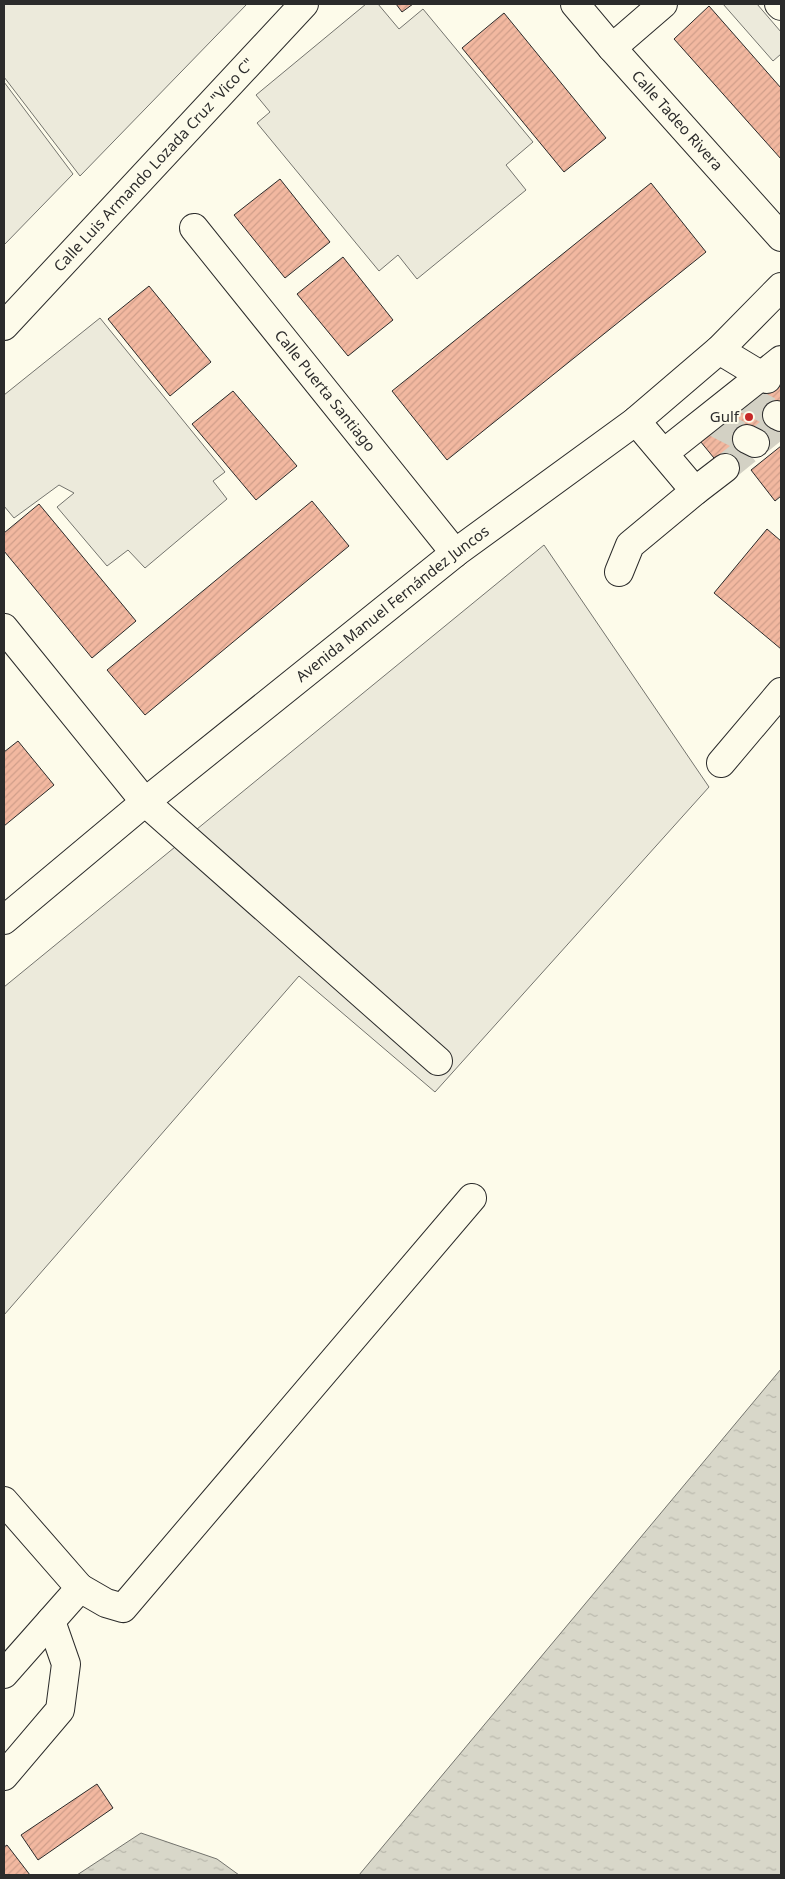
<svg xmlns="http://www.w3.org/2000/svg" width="785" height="1879" viewBox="0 0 785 1879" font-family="'Noto Sans',sans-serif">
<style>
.parking{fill:#eceadb;stroke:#74746e}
.water{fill:url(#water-ripples);stroke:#74746e}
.building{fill:url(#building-hatch);stroke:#2b2b2b}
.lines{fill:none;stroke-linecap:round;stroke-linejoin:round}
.minor-tunnel{stroke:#d3d1c4;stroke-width:28;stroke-dasharray:28 14;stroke-linecap:butt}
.minor-casing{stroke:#2b2b2b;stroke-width:30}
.major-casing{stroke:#2b2b2b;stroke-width:30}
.minor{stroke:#fdfbea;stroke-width:28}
.major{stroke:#fdfbea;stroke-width:28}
.poi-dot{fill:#c62828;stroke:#fdfbea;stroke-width:2}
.labels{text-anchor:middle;stroke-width:4;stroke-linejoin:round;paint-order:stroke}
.street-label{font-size:15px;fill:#2b2b2b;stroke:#fdfbea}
.poi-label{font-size:15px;fill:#2b2b2b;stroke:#fdfbea;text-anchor:end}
</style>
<defs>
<pattern id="water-ripples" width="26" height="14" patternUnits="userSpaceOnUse" patternTransform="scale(1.25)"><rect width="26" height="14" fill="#d8d7c9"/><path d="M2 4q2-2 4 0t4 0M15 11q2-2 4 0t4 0" fill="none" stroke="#bab9ad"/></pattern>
<pattern id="building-hatch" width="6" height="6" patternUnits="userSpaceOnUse" patternTransform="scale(1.25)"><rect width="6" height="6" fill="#f2b8a0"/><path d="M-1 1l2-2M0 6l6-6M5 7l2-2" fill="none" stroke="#d09e8a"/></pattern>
</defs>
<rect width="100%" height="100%" fill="#fdfbea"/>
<path class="parking" d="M 4,4 L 247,4 L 80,176 L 4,77 Z
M 366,4 L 378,4 L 399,29 L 423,9 L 533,142 L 506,165 L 526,190 L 417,279 L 398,255 L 379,271 L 257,123 L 270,112 L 256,95 Z
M 723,4 L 757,4 L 781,32 L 781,54 L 773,61 Z
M 4,82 L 73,174 L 4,245 Z
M 100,318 L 225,472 L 213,481 L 227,499 L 145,568 L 128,550 L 107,566 L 57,507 L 74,493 L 59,485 L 14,518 L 4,506 L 4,395 Z
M 544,545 L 709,787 L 435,1092 L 299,976 L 4,1315 L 4,987 Z"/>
<path class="water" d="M 781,1369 L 781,1875 L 359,1875 Z
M 141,1833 L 217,1859 L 239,1875 L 77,1875 Z"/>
<path class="building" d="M 396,4 L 413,4 L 402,12 Z
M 709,6 L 781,88 L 781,159 L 674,39 Z
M 504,13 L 606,138 L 564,172 L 462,48 Z
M 280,179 L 330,242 L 285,278 L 234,215 Z
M 651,183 L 706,252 L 447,460 L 392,391 Z
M 343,257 L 393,320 L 348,356 L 297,294 Z
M 149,286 L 211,362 L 170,396 L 108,319 Z
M 781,368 L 781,412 L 718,463 L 696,436 Z
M 233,391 L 297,466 L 256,500 L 192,424 Z
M 781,446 L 781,496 L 775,501 L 751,470 Z
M 312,501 L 349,546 L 145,715 L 107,670 Z
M 39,504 L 136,621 L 92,658 L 4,551 L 4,533 Z
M 767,529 L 781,541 L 781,649 L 714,593 Z
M 18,741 L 54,785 L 4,826 L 4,752 Z
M 97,1784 L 113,1808 L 38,1860 L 21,1835 Z
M 7,1845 L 30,1875 L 4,1875 L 4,1847 Z"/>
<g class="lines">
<path class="minor-tunnel" d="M 744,398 L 777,415
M 714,422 L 747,439
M 725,468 L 781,423"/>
<defs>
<g id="minor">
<path id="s1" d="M 575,4 L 612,48 L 781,237"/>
<path d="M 779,4 L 781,6"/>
<path d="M 612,48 L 663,4"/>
<path id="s2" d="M 194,228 L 455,553"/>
<path id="s3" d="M 4,326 L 304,4"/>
<path d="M 719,350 L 767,379"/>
<path d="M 777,415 L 781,417"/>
<path d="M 636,421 L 695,491 L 725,468"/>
<path d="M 747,439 L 755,443"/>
<path d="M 664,453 L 781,360"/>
<path d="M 619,572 L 630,545 L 695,491"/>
<path d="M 4,628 L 145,802 L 438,1061"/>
<path d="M 721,763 L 781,692"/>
<path d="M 4,1501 L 80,1588 L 4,1674"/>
<path d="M 80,1588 L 106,1603 L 123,1608 L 472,1198"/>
<path d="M 4,1776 L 60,1710 L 66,1664 L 51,1621"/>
</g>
<g id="major">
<path id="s4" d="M 4,920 L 145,802 L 455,553 L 636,421 L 719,350 L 781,287"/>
</g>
</defs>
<use href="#minor" class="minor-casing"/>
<use href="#major" class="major-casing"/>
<use href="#minor" class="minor"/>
<use href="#major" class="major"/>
</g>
<circle class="poi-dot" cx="749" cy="417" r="5"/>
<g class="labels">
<g class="street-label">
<text dy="5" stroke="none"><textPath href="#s1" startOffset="155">Calle Tadeo Rivera</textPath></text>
<text dy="5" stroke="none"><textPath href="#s3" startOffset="220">Calle Luis Armando Lozada Cruz "Vico C"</textPath></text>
<text dy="5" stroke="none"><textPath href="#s2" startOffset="209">Calle Puerta Santiago</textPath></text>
<text dy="5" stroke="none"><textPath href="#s4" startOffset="501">Avenida Manuel Fernández Juncos</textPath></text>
</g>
<g class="poi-label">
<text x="739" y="422">Gulf</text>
</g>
</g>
<rect width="785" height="1879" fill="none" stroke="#2b2b2b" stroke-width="10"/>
</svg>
